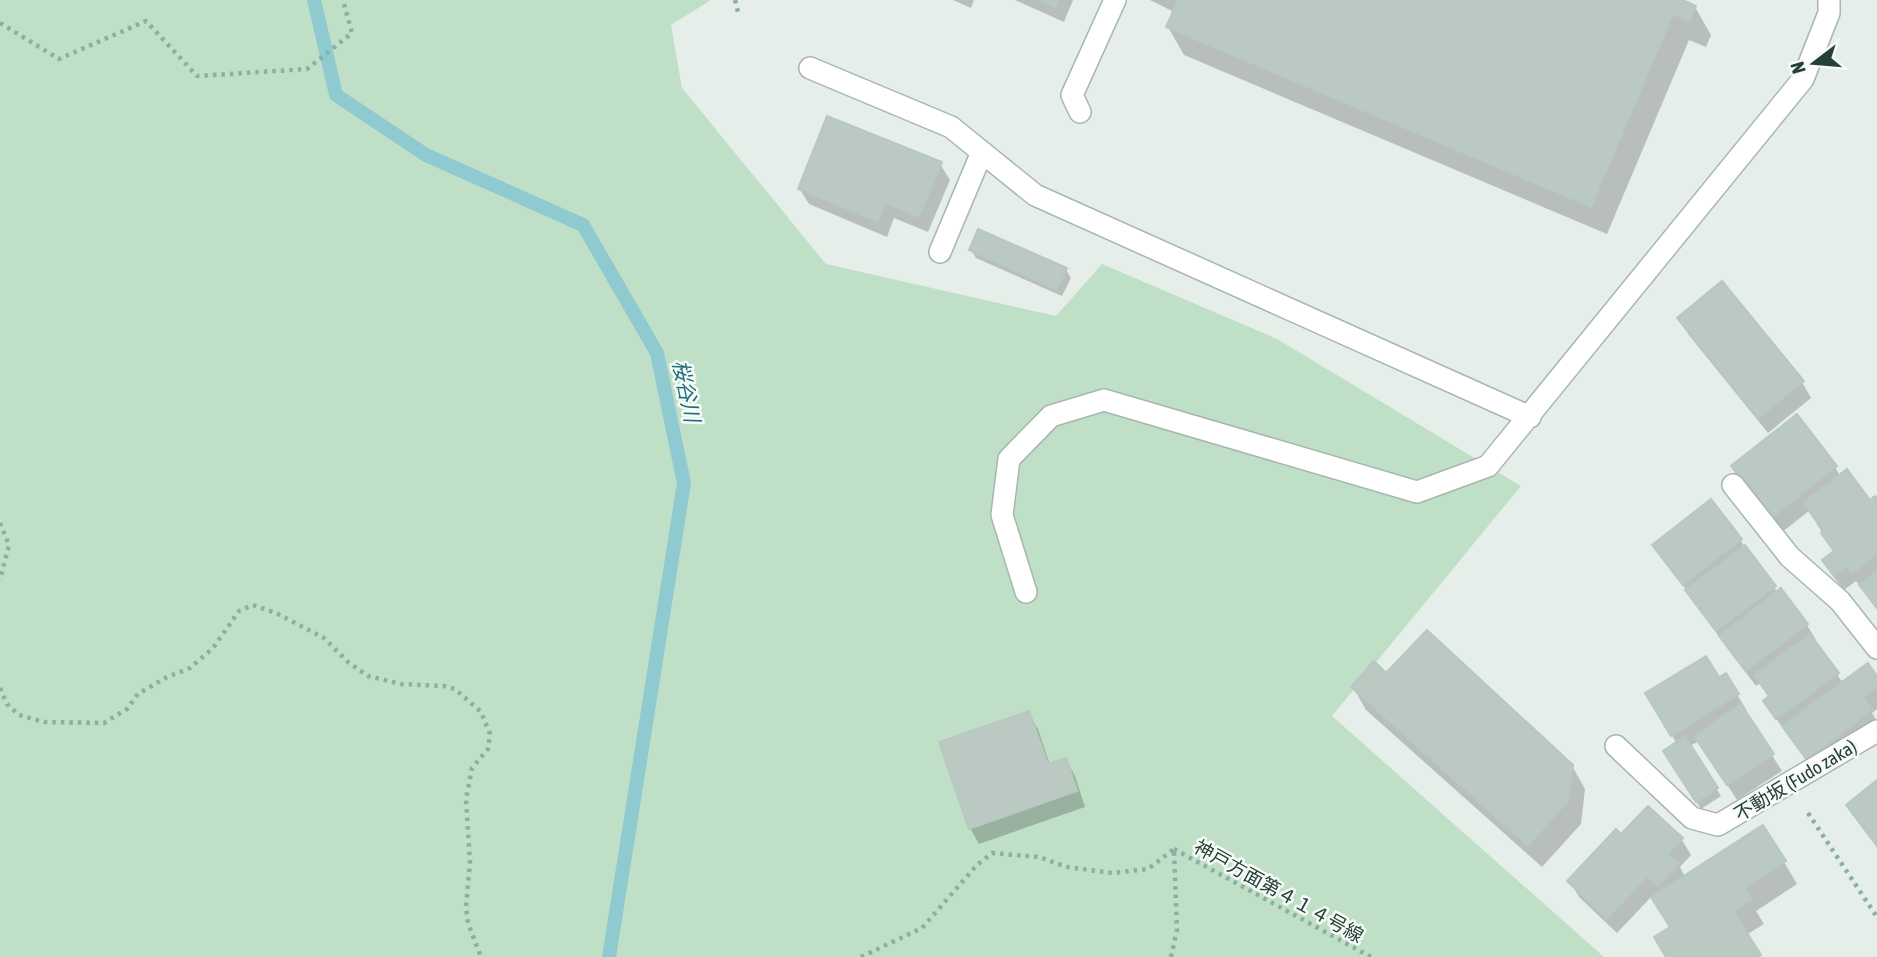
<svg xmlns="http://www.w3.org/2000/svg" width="1877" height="957" viewBox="0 0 1877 957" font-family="'Asap Condensed','Noto Sans JP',sans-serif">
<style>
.green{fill:#c0dfc7}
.shadow{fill:#0003}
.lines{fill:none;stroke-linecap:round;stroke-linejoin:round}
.stream{stroke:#90cad1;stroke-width:14}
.building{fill:#bbc9c3;stroke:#b8c8c1;stroke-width:2}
.lane-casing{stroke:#a8b6b1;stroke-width:24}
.street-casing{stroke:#a8b6b1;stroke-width:24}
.path{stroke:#87b1a2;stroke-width:4.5;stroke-dasharray:3.5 5;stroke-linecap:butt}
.lane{stroke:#fff;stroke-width:21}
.street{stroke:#fff;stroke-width:21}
.labels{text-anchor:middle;stroke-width:5;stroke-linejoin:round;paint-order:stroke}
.street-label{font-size:19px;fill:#254038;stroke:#f7fbf8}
.water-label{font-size:21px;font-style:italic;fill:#1f707c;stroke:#f7fbf8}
</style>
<rect width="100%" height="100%" fill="#e6eeea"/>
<path class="green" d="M 0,0 L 711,0 L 671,25 L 682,88 L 826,264 L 1056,316 L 1102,264 L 1277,339 L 1521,486 L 1332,716 L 1604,957 L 0,957 Z"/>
<path class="shadow" d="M 953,0 L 974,0 L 971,8 Z
M 1015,0 L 1073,0 L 1064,22 Z
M 1150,0 L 1678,0 L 1695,7 L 1711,35 L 1706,47 L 1689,40 L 1607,234 L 1184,55 L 1168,27 L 1174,12 Z
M 940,164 L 950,180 L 928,232 L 894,218 L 887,237 L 809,204 L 799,188 Z
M 971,250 L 1066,270 L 1071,278 L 1062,296 L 976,258 Z
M 1679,318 L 1802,382 L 1811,398 L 1768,433 L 1688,334 Z
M 1733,467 L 1835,467 L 1840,476 L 1870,502 L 1877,501 L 1877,610 L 1856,581 L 1844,590 L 1833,576 L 1824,561 L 1834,552 L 1809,511 L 1782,532 L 1743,482 Z
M 1740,540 L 1778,593 L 1807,625 L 1816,640 L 1814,642 L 1843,683 L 1877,679 L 1877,709 L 1872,713 L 1877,721 L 1817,775 L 1775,717 L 1770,698 L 1760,683 L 1756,686 L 1730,652 L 1654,545 Z
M 1725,675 L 1747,711 L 1745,713 L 1782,771 L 1737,800 L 1699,741 L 1690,746 L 1721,796 L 1701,809 L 1669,759 L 1677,744 L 1656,709 Z
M 1387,676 L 1572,766 L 1585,789 L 1581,824 L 1542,867 L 1366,710 L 1353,687 Z
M 1028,713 L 1038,729 L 1050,765 L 1066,760 L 1075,776 L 1085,807 L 979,844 L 970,828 Z
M 1877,782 L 1877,847 L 1848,805 Z
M 1648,808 L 1682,840 L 1691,855 L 1680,867 L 1685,877 L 1784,862 L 1797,884 L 1756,911 L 1764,924 L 1746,935 L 1760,957 L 1667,957 L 1671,928 L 1652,896 L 1617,933 L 1579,897 L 1570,881 L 1622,836 Z"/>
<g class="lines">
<path class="stream" d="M 314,0 L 336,95 L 426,155 L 583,225 L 657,353 L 684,483 L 609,957"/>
</g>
<path class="building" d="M 1040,0 L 1058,0 L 1055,7 Z
M 1178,0 L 1683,0 L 1696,6 L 1690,21 L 1673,14 L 1591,207 L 1166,27 Z
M 827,116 L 942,162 L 919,217 L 885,203 L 878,222 L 798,189 Z
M 978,229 L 1067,268 L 1057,290 L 969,250 Z
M 1722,281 L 1804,381 L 1758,418 L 1677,318 Z
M 1797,414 L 1837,466 L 1771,518 L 1731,466 Z
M 1847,469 L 1870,500 L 1875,496 L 1877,498 L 1877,554 L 1852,574 L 1846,566 L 1834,576 L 1822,560 L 1834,551 L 1821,533 L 1824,531 L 1803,503 Z
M 1711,499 L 1742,539 L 1683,585 L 1652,545 Z
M 1745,545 L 1776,586 L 1716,631 L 1685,590 Z
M 1877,571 L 1877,608 L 1859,585 Z
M 1781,588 L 1808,624 L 1746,671 L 1719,636 Z
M 1427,630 L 1573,765 L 1568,801 L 1528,846 L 1351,687 L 1374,661 L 1386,673 Z
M 1810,634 L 1839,673 L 1776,719 L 1763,701 L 1769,696 L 1754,675 Z
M 1706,656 L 1719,677 L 1726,673 L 1739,694 L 1671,736 L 1645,693 Z
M 1868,663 L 1877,676 L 1877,687 L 1863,697 L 1872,709 L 1807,760 L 1782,726 Z
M 1741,704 L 1774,754 L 1727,785 L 1694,736 Z
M 1029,711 L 1048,764 L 1066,758 L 1077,791 L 969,829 L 939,742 Z
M 1685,736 L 1718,788 L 1696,802 L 1663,751 Z
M 1877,780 L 1877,846 L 1846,805 Z
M 1648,806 L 1683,838 L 1668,854 L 1679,863 L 1657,886 L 1647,876 L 1607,919 L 1567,881 L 1616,829 L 1621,834 Z
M 1763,825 L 1786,861 L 1744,888 L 1752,900 L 1734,912 L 1761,955 L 1758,957 L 1666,957 L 1654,937 L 1670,927 L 1651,897 Z"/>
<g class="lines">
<defs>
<path id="lane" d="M 810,68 L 951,127 L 1035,195 L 1530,417
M 1080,112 L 1072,95 L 1115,0
M 940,252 L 982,152
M 1026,592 L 1002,515 L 1009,459 L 1051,416 L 1104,400 L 1417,492 L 1488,466 L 1803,79 L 1829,13 L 1829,0"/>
<path id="street" d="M 1733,485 L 1790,557 L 1840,601 L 1877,648
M 1616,746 L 1692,818 L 1718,825 L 1877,731"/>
</defs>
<use href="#lane" class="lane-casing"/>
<use href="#street" class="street-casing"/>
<path class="path" d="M 735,0 L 739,16
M 0,23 L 59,59 L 146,21 L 197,76 L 307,69 L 352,33 L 343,0
M 0,523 L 9,545 L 0,580
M 0,688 L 7,704 L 19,715 L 44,722 L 104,723 L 127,709 L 138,694 L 165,678 L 190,668 L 213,648 L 239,611 L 253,605 L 276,613 L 324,638 L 349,663 L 368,676 L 401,684 L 444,686 L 455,689 L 481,712 L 490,734 L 488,749 L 472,768 L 466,799 L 470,862 L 466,907 L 468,923 L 481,957
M 1808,813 L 1877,917
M 1174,849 L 1371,957
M 861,957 L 922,928 L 976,866 L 992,853 L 1039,857 L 1067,867 L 1112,873 L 1148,869 L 1174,849
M 1171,957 L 1177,930 L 1174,850"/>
<use href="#lane" class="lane"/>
<use href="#street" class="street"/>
</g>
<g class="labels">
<g class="street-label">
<text transform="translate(1795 780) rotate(-31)" y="7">不動坂 (Fudo zaka)</text>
<text transform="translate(1279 891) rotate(29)" y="7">神戸方面第４１４号線</text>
</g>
<g class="water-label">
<text transform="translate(686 391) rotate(78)" y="7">桜谷川</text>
</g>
</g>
<g transform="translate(1814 63) rotate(254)" stroke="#f7fbf8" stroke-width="5" paint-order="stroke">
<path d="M0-5L12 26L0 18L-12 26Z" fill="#254038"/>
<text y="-10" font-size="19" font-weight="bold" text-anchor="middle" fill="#254038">N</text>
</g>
</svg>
